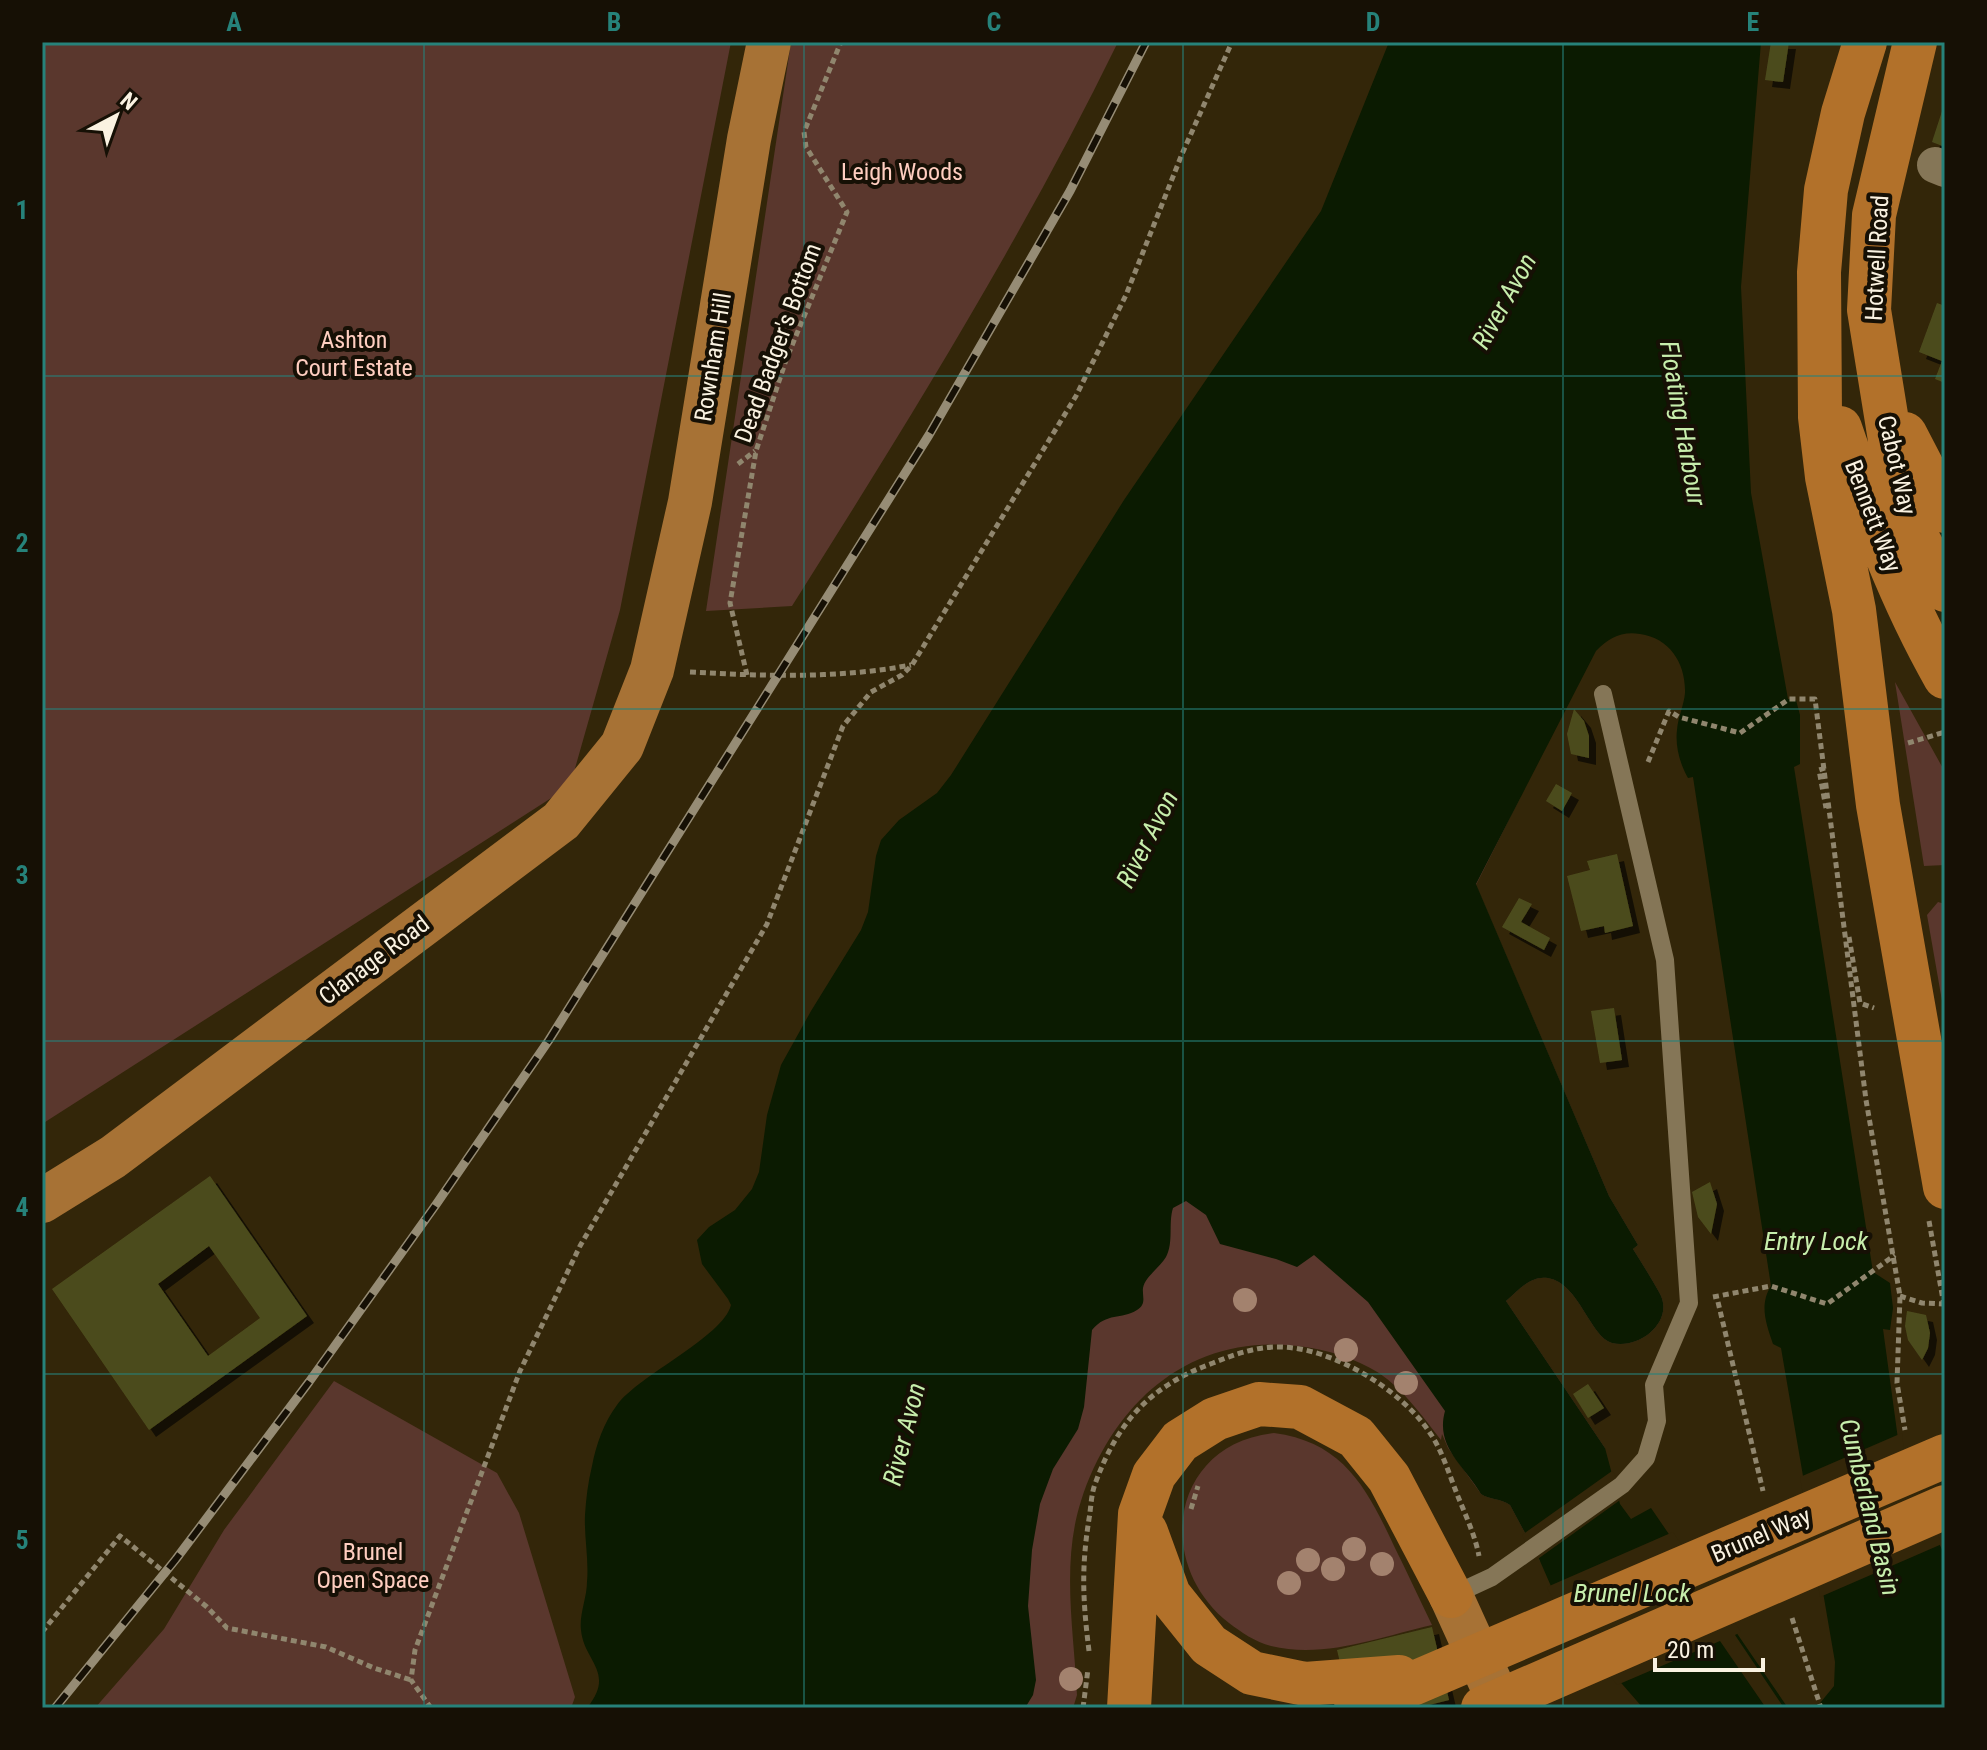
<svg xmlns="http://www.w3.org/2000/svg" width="1987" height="1750" viewBox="0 0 1987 1750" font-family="'Roboto Condensed',sans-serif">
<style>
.green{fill:#5a372d}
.water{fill:#0b1b01}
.pier{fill:#332609}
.building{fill:#4c4c1d;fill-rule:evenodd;filter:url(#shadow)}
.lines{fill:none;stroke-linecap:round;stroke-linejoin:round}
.path{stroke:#90866e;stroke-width:5;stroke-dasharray:6 4;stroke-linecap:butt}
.service{stroke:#857657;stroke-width:18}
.minor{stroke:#857657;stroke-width:36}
.primary{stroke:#a77235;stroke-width:44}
.trunk{stroke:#b2712a;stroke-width:44}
.rail-casing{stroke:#968c75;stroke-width:9}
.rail{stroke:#161005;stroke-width:6;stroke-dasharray:18;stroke-linecap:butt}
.tree{fill:#a3826e}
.grid{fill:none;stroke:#26827a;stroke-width:2;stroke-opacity:0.55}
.labels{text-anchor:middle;stroke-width:8;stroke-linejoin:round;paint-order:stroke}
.park-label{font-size:24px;fill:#ffcec0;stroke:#161005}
.street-label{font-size:24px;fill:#faf2e1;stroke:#161005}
.water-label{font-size:26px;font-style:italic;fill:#c7eeac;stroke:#161005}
.neatline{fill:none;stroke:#26827a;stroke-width:3}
.grid-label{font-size:26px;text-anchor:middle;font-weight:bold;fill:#26827a}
</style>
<defs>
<filter id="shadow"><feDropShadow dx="7" dy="7" stdDeviation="0" flood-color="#0009"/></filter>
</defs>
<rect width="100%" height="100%" fill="#332609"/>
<path class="green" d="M 42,42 L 731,42 L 620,610 L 570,786 L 42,1124 Z
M 791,42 L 1118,42 C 1023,237 908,422 792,606 L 706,611 Z
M 1895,682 L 1945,772 L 1945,865 L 1924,866 Z
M 1521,796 L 1476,885 L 1609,1196 L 1638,1245 L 1633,1249 C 1642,1263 1651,1278 1659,1292 C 1676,1320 1640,1350 1612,1343 C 1590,1337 1579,1283 1548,1278 C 1530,1275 1518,1291 1506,1301 L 1605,1448 L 1598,1466 L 1540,1561 L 1510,1505 C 1500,1498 1490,1500 1481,1494 L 1448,1448 L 1442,1434 L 1441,1440 C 1422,1416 1404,1390 1379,1373 C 1355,1358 1326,1349 1298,1346 C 1190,1333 1113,1402 1081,1501 C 1061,1563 1074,1632 1077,1695 L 1073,1708 L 870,1708 L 942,1479 Z
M 1938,902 L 1945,904 L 1945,1018 L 1927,915 Z
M 334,1381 L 497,1473 L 519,1513 L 575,1697 L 571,1708 L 95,1708 L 164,1629 L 224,1530 Z
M 1274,1433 C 1343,1442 1367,1488 1394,1546 C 1407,1572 1419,1598 1432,1625 C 1380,1637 1324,1659 1271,1646 C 1255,1642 1241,1632 1229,1623 C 1153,1563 1171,1444 1274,1433 Z"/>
<path class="water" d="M 1389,42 L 1761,42 L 1741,287 L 1751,493 L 1788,699 L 1796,700 L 1800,715 L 1800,764 L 1794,767 L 1873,1272 L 1890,1283 L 1893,1308 L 1890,1330 L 1883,1329 L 1901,1461 L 1945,1556 L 1945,1708 L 1816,1708 L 1834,1686 L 1835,1662 L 1781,1348 L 1773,1344 C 1766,1323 1759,1305 1771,1286 L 1693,777 L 1688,778 C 1680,764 1675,746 1677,730 C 1678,717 1684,705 1685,693 C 1686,664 1670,638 1640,634 C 1621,631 1609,638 1596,651 L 1476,884 L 1609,1196 L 1638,1245 L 1633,1249 C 1642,1263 1651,1278 1659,1292 C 1676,1320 1640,1350 1612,1343 C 1590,1337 1579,1283 1548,1278 C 1530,1275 1518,1291 1506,1301 L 1605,1448 L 1620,1504 L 1631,1519 L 1651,1508 L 1788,1708 L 1643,1708 L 1609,1669 L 1557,1600 L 1540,1561 L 1510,1505 C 1500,1498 1490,1500 1481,1494 C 1464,1465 1435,1447 1445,1411 L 1368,1302 L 1314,1255 L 1297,1267 L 1276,1259 L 1220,1244 L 1206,1215 L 1186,1201 L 1173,1208 C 1168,1224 1174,1242 1166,1257 C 1160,1267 1145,1277 1143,1288 C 1142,1296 1147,1304 1137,1310 C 1121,1320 1107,1312 1092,1330 L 1084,1407 L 1078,1429 L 1053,1469 L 1040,1504 L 1032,1550 L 1028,1606 L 1036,1680 L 1033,1695 L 1025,1708 L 587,1708 C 616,1672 584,1662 581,1630 C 579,1615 587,1597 587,1582 C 589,1560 584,1537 585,1515 C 586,1499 588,1482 592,1466 C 596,1445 604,1422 617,1405 C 639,1375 723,1337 731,1305 L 728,1299 L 702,1264 L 697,1240 L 709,1227 L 735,1210 L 752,1189 L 759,1172 L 767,1115 L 781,1065 L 811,1011 L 861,930 L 868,912 L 876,856 L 881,840 L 899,820 L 937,793 L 951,775 L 1124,500 L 1321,211 Z"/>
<path class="pier" d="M 1902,1433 L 1905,1460 L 1942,1544 L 1820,1597 L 1800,1477 Z
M 1612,1471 L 1617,1478 L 1623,1498 L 1535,1561 L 1522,1535 Z
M 1673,1532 L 1741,1632 L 1735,1635 L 1784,1708 L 1766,1708 L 1720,1641 L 1617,1685 L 1554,1602 L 1547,1587 Z"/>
<path class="building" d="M 1771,42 L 1789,42 L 1783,82 L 1765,80 Z
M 1944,105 L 1945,105 L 1945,147 L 1932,142 Z
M 1937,303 L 1945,306 L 1945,383 L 1935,379 L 1942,361 L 1919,352 Z
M 1574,709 L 1584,721 L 1589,736 L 1589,758 L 1571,754 L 1567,734 Z
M 1556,784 L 1572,793 L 1562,811 L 1546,801 Z
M 1617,854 L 1633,926 L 1605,933 L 1604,926 L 1581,931 L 1567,876 L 1590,870 L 1587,861 Z
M 1519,898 L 1532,904 L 1521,922 L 1550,938 L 1544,950 L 1502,927 Z
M 1614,1008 L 1622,1060 L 1600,1063 L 1591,1011 Z
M 210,1176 L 307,1316 L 149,1430 L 52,1289 ZM 209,1246 L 260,1318 L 208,1356 L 158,1284 Z
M 1710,1182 L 1717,1204 L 1711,1234 L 1698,1217 L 1692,1192 Z
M 1907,1311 L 1926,1315 L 1930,1333 L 1928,1348 L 1922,1360 L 1908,1340 L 1905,1326 Z
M 1588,1384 L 1604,1408 L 1588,1418 L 1573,1394 Z
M 1432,1627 L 1449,1700 L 1417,1708 L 1351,1708 L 1337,1650 Z"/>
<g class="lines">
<path class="path" d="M 738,464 L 755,451
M 690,672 C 763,676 838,679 911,665
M 747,675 L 730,603 L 756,451 L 786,360 L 847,212 L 806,147 L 804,132 L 841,42
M 1908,743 L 1945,732
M 1648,762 L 1669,711 L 1679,717 L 1740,733 L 1789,699 L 1815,699 L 1866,1100 L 1900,1296 L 1897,1383 L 1905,1430
M 1825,768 L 1819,770 L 1826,808
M 1849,937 L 1860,1003 L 1874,1008
M 1929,1221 L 1945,1311
M 1900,1296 L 1922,1303 L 1943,1304
M 1713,1297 L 1771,1286 L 1827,1304 L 1895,1255
M 1718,1302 L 1763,1491
M 1191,1509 L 1198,1486
M 1792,1618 L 1821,1708
M 42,1632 L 120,1536 L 207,1607 L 227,1628 L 326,1647 L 374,1668 L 411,1680
M 1089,1651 C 1083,1602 1081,1569 1089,1519 C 1091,1508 1091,1495 1095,1484 C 1118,1421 1150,1386 1213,1363 C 1233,1355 1254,1347 1277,1347 C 1330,1346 1401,1389 1430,1433 C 1442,1450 1449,1474 1457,1494 C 1465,1514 1475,1535 1479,1556
M 431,1708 L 411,1680 L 415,1650 L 520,1371 L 580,1246 L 767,924 L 843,726 L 871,692 L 902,675 L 912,665 L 1076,396 L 1126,295 L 1182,154 L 1232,42
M 1083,1708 L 1088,1669"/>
<path class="service" d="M 1451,1596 L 1492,1577 L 1622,1485 L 1646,1458 L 1657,1421 L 1654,1385 L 1689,1303 L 1665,960 L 1603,694"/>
<path class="minor" d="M 1935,165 L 1945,169"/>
<path class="primary" d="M 42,1201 L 113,1157 L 561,821 L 622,746 L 652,670 L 690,502 L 749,139 L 769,42
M 1451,1596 L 1502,1708"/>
<path class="trunk" d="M 1865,42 L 1843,113 L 1826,190 L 1819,272 L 1820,417 L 1827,477 L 1854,610 L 1878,805 L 1945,1187
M 1915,42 L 1874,215 L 1869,310 L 1896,477 L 1911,526 L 1945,590
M 1840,428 C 1869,513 1900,598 1945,677
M 1905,434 L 1945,511
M 1146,1532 L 1169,1595 L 1209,1645 L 1252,1673 L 1305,1684 L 1399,1677
M 1129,1708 L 1140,1514 L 1154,1475 L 1180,1441 L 1215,1419 L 1259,1404 L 1300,1407 L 1356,1437 L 1389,1478 L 1451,1596
M 1356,1708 L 1945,1456
M 1483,1708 L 1945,1507"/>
<defs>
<path id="rail" d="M 55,1708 L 176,1559 L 309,1382 L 435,1206 L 549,1040 L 929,435 L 1070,191 L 1146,42"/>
</defs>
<use href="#rail" class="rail-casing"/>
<use href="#rail" class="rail"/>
</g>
<g class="tree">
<circle cx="1245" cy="1300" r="12"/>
<circle cx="1346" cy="1350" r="12"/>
<circle cx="1406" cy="1383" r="12"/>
<circle cx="1354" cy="1549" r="12"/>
<circle cx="1308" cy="1560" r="12"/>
<circle cx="1382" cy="1564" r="12"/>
<circle cx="1333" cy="1569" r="12"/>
<circle cx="1289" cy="1583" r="12"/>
<circle cx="1071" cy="1679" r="12"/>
</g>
<path class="grid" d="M 424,42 L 424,1708M 804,42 L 804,1708M 1183,42 L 1183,1708M 1563,42 L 1563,1708M 42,376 L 1945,376M 42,709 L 1945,709M 42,1041 L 1945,1041M 42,1374 L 1945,1374"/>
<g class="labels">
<g class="park-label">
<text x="902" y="180">Leigh Woods</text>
<text x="354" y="348">Ashton<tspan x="354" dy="28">Court Estate</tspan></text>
<text x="373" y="1560">Brunel<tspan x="373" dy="28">Open Space</tspan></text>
</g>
<g class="street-label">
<text transform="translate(1877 258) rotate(-87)" y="8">Hotwell Road</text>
<text transform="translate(778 343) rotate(-70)" y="8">Dead Badger's Bottom</text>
<text transform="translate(713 357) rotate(-81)" y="8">Rownham Hill</text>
<text transform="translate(1897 465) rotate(77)" y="8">Cabot Way</text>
<text transform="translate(1873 516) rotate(69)" y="8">Bennett Way</text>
<text transform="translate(374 960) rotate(-37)" y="8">Clanage Road</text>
<text transform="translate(1761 1535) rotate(-23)" y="8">Brunel Way</text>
</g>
<g class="water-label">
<text transform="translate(1504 301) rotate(-61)" y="9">River Avon</text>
<text transform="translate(1683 423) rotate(80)" y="9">Floating Harbour</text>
<text transform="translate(1147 839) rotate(-63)" y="9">River Avon</text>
<text x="1816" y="1250">Entry Lock</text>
<text transform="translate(904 1434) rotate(-76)" y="9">River Avon</text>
<text transform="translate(1870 1507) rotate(76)" y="9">Cumberland Basin</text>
<text x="1632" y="1602">Brunel Lock</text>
</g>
</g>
<rect width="1987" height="1750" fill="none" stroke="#161005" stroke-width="88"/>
<g transform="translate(116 116) rotate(41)" stroke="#161005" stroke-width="6" paint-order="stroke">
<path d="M0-6L14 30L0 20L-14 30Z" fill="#faf2e1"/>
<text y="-12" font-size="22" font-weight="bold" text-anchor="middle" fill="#faf2e1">N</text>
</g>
<path d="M1655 1658v12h108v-12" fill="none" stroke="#faf2e1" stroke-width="4"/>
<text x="1667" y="1658" font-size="24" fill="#faf2e1" stroke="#161005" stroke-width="6" paint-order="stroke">20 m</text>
<rect x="44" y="44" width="1899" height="1662" class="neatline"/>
<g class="grid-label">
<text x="234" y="31">A</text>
<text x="614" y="31">B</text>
<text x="994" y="31">C</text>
<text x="1373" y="31">D</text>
<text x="1753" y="31">E</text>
<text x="22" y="219">1</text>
<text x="22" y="552">2</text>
<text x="22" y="884">3</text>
<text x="22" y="1216">4</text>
<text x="22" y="1549">5</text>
</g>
</svg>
